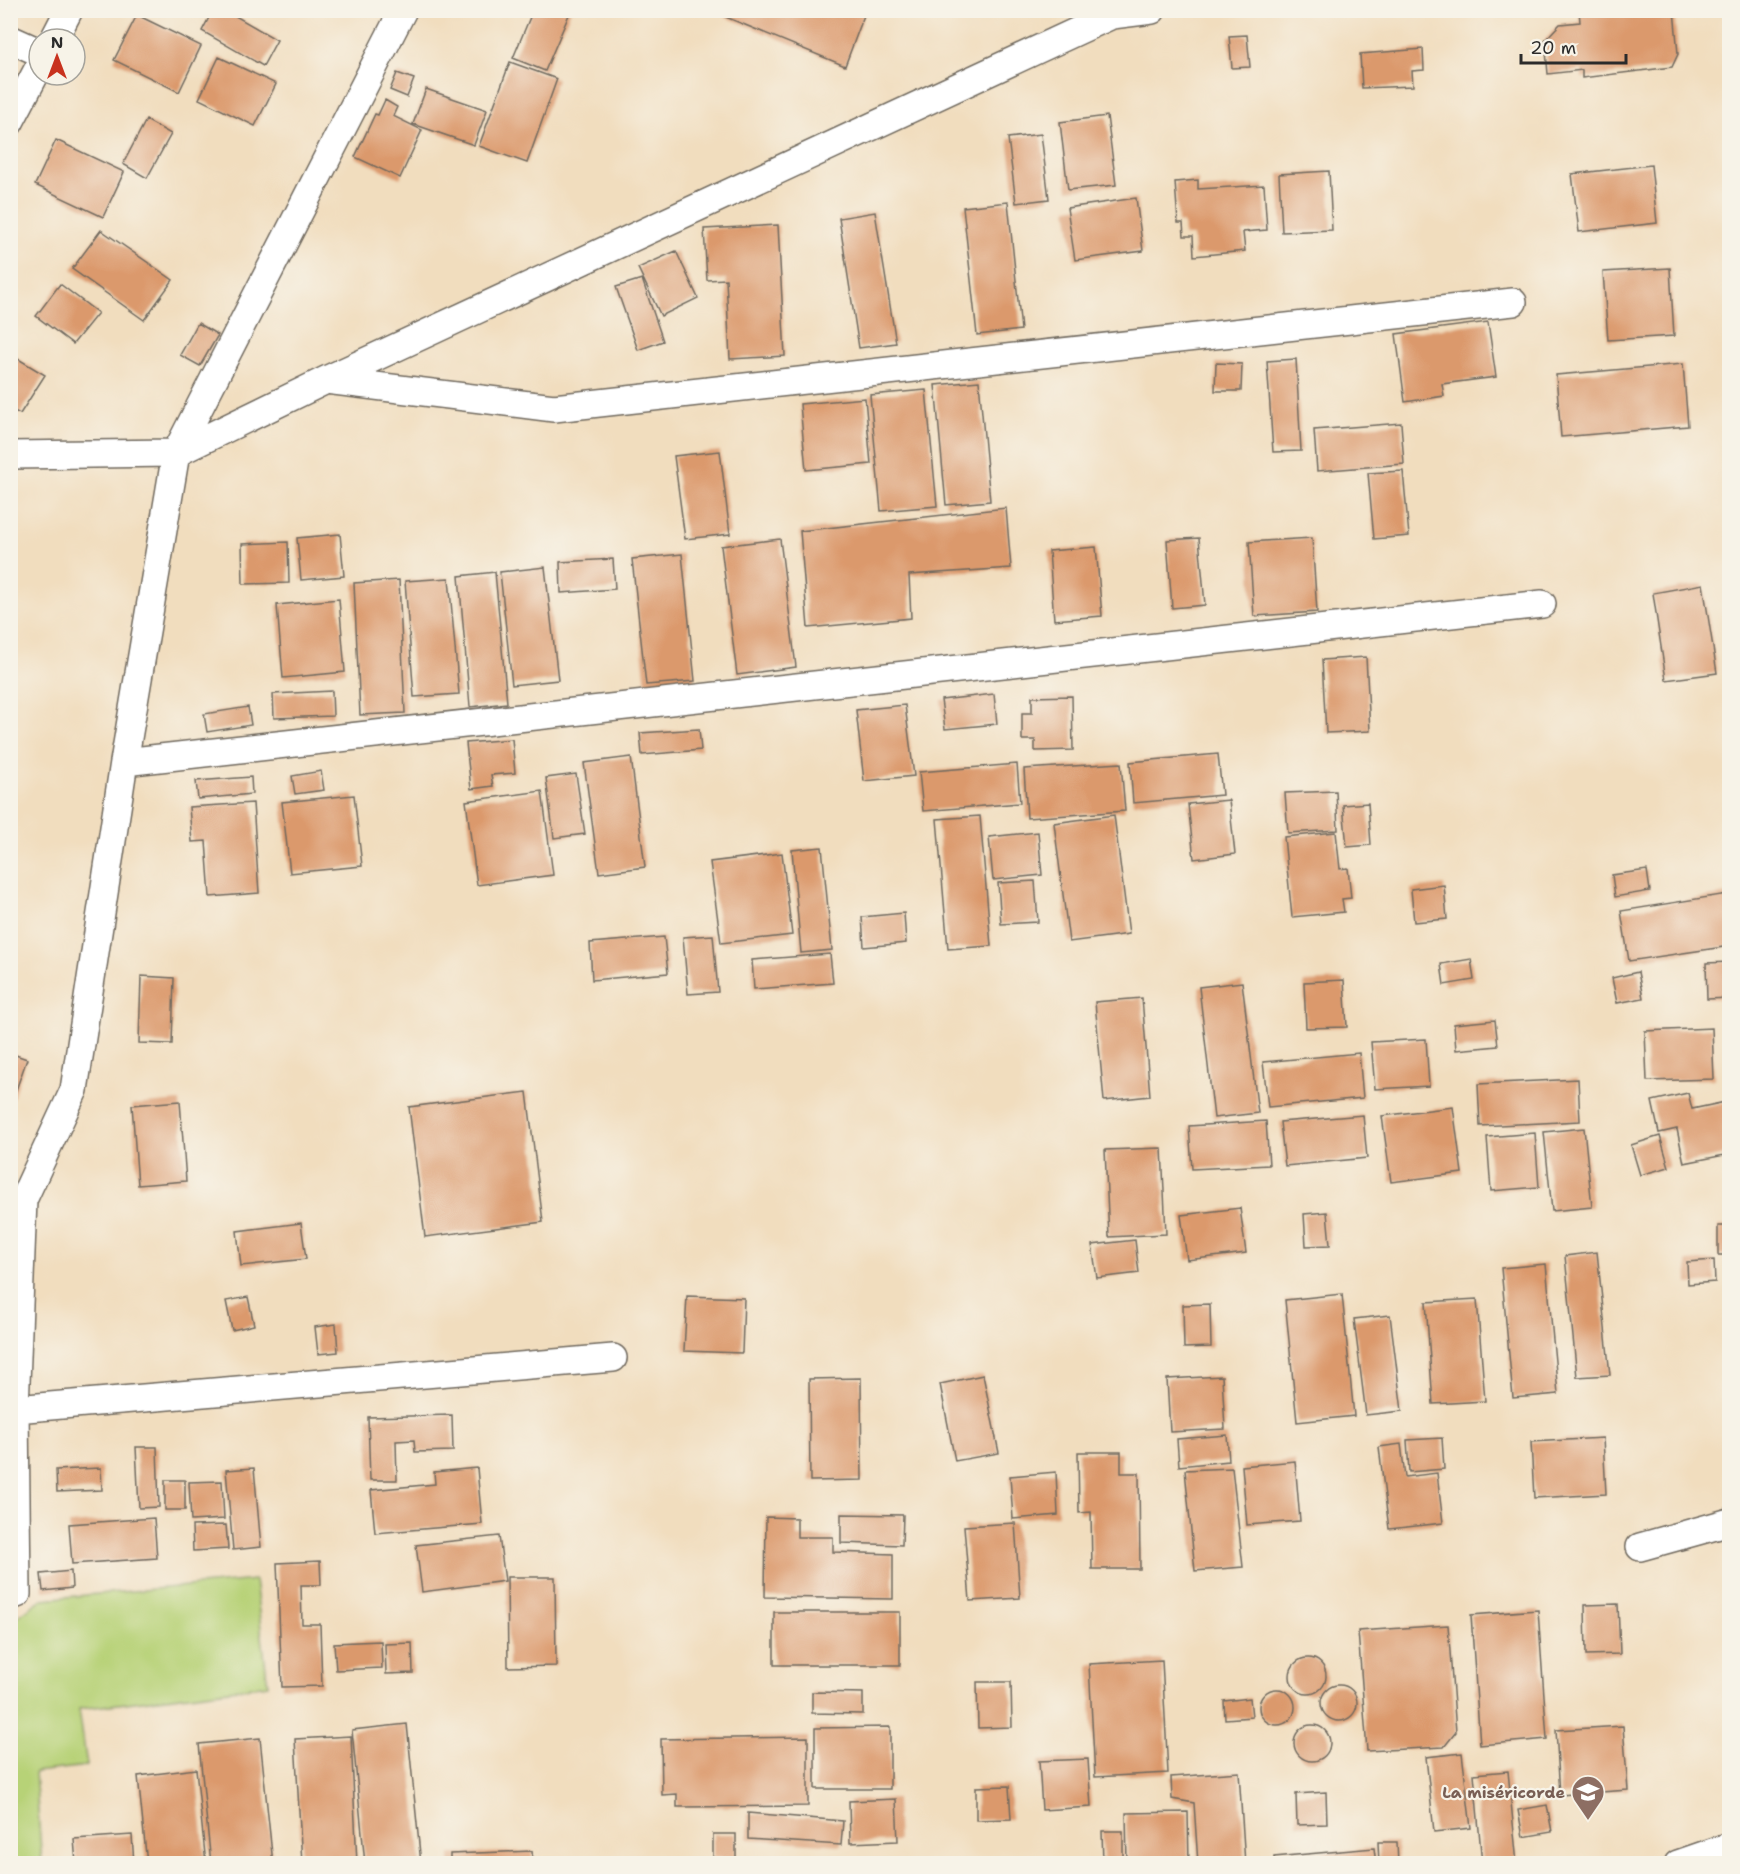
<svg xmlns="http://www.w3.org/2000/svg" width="1740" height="1874" viewBox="0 0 1740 1874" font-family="'Shantell Sans',sans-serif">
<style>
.green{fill:#b7d277;stroke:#717e51;stroke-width:1.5}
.building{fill:#db996c}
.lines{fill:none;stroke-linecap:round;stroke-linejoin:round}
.minor-casing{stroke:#70695e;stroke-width:30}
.minor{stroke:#fff;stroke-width:27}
.labels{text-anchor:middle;stroke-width:4.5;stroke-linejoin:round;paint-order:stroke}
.education-label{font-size:16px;font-weight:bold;fill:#785e54;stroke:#f7f3e8;text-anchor:end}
</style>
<rect width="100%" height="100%" fill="#f7f3e8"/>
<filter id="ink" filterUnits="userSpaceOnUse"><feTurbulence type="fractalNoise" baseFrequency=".0167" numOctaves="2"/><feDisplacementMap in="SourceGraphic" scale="12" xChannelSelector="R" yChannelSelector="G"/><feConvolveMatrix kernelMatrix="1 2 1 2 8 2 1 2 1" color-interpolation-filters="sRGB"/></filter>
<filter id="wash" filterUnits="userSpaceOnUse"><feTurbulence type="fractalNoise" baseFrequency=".008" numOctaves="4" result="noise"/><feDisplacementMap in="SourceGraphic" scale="24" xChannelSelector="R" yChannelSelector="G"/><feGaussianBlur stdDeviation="1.35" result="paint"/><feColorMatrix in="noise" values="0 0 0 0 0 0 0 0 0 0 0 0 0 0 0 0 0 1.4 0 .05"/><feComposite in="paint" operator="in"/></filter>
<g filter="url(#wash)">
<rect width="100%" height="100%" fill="#f1ddbe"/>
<path class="green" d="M 255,1580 L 268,1685 L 79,1709 L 87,1766 L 35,1772 L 42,1863 L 11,1863 L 11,1615 L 17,1617 L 42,1599 Z"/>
<g id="blocks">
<path class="building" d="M 213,10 L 225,10 L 277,40 L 263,66 L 202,31 Z
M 533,10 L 571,10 L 545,71 L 513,58 Z
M 723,10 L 866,10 L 845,66 L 721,15 Z
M 1579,10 L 1674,10 L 1678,54 L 1672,67 L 1582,78 L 1582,70 L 1548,74 L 1545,40 L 1560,24 L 1580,22 Z
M 137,15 L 201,46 L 179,92 L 114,60 Z
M 1247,35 L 1250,67 L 1232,68 L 1229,36 Z
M 1423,49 L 1424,70 L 1412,71 L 1413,86 L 1362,88 L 1360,54 Z
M 219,57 L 276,84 L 255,126 L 199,99 Z
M 510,62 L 557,79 L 527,163 L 479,146 Z
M 397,73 L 414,79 L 407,97 L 390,90 Z
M 426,89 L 487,110 L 474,145 L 413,124 Z
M 385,100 L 397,107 L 393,116 L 422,130 L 400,178 L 355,157 L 375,114 L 378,115 Z
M 1107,116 L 1116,185 L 1068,190 L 1060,122 Z
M 146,120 L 171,134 L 147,178 L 123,164 Z
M 1041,134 L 1049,199 L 1016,203 L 1008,138 Z
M 56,140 L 124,172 L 103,217 L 35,185 Z
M 1651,165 L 1657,223 L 1579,232 L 1572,174 Z
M 1329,171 L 1332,230 L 1282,232 L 1279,174 Z
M 1198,180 L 1198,189 L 1264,185 L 1267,230 L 1243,232 L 1245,251 L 1194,256 L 1193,236 L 1184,236 L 1183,223 L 1178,223 L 1175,182 Z
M 1136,198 L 1143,251 L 1075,260 L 1067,208 Z
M 1008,202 L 1021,330 L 977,335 L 963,207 Z
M 875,212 L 896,343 L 859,348 L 839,218 Z
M 778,225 L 785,356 L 730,359 L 726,279 L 707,280 L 704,229 Z
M 101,230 L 173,280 L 144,320 L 72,269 Z
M 676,251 L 698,298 L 661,316 L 638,268 Z
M 1670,268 L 1674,336 L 1608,340 L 1603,272 Z
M 642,279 L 663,341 L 638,350 L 616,287 Z
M 60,284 L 98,313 L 73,344 L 36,316 Z
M 1488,322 L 1496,377 L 1442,384 L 1444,396 L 1405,402 L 1396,334 Z
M 198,323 L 218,335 L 200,366 L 180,355 Z
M 10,354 L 45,375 L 20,414 L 10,409 Z
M 1296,359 L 1301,451 L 1273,452 L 1267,361 Z
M 1216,363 L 1242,364 L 1241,391 L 1215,391 Z
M 1683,364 L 1688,426 L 1561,437 L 1556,375 Z
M 979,381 L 990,501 L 946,505 L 935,385 Z
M 926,390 L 937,506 L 881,511 L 870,395 Z
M 865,398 L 871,464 L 806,470 L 800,404 Z
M 1401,423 L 1404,464 L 1317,471 L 1314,430 Z
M 720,451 L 730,534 L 685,539 L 674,456 Z
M 1403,471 L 1409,536 L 1374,539 L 1368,473 Z
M 1006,508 L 1011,568 L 909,575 L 911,618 L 808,628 L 800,531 Z
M 340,534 L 344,576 L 301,580 L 297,538 Z
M 1199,538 L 1205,605 L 1172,608 L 1167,540 Z
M 1312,538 L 1317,612 L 1254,616 L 1249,542 Z
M 780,539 L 796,667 L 737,675 L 721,546 Z
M 288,542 L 289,583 L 243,584 L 242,544 Z
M 1096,547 L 1102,616 L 1054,620 L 1049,551 Z
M 682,554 L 695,681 L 646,685 L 632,559 Z
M 613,559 L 615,589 L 561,593 L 560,562 Z
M 545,567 L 558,680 L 512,685 L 500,572 Z
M 495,572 L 507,703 L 470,707 L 459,576 Z
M 449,578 L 459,694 L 414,697 L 405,581 Z
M 399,580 L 405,713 L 360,715 L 354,583 Z
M 1703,584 L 1717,673 L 1666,680 L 1653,593 Z
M 339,599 L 345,672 L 283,678 L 277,605 Z
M 1366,657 L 1370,731 L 1326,733 L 1322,660 Z
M 332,691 L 333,716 L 274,718 L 273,694 Z
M 994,694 L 997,724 L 945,729 L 941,700 Z
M 1072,696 L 1073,750 L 1035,751 L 1035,740 L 1022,740 L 1022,713 L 1032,713 L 1032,697 Z
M 905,705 L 914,776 L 864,781 L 856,710 Z
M 248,707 L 251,725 L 207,732 L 204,714 Z
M 699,729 L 701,750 L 642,755 L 640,733 Z
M 512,739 L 515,773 L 491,775 L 493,786 L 471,789 L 466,743 Z
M 1218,754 L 1222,795 L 1133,803 L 1130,762 Z
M 631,757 L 645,867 L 599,873 L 584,763 Z
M 1121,763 L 1125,811 L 1027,818 L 1024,769 Z
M 1017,764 L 1020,803 L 923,811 L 919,772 Z
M 321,771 L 324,790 L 295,794 L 292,776 Z
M 576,774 L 585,834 L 554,838 L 546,778 Z
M 251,777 L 252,794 L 198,799 L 196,781 Z
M 542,791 L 553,875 L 477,885 L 466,801 Z
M 1336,791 L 1338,830 L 1288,833 L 1285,793 Z
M 354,795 L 362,866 L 290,873 L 282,802 Z
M 1229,800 L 1235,854 L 1194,859 L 1188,804 Z
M 253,803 L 259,893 L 210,897 L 206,841 L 192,842 L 189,807 Z
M 1368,803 L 1371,845 L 1347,847 L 1343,805 Z
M 1114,815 L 1129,934 L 1069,942 L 1054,823 Z
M 980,816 L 991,946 L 948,949 L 937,819 Z
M 1038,832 L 1042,875 L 993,880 L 989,837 Z
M 1336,832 L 1340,869 L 1348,868 L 1351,898 L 1342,899 L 1344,912 L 1292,917 L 1284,837 Z
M 822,847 L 832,950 L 801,953 L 792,850 Z
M 782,853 L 792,935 L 721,943 L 710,862 Z
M 1647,870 L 1650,891 L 1615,897 L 1612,875 Z
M 1035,881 L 1038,922 L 1001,924 L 998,883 Z
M 1444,885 L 1447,919 L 1414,922 L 1411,889 Z
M 1727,894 L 1730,946 L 1629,961 L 1621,911 Z
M 904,913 L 906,943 L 864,947 L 862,917 Z
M 713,935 L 718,992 L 688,994 L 683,937 Z
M 664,937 L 668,973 L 592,980 L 590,943 Z
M 830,954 L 833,983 L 754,989 L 752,960 Z
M 1471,959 L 1474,980 L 1444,985 L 1441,964 Z
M 1730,962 L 1730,998 L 1707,999 L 1706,963 Z
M 1638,972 L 1643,998 L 1617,1003 L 1612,978 Z
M 141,976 L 174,978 L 172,1044 L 139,1043 Z
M 1344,980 L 1347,1027 L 1306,1028 L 1304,982 Z
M 1242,982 L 1258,1113 L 1214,1118 L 1199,987 Z
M 1142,998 L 1150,1096 L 1104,1101 L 1095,1002 Z
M 1495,1020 L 1498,1046 L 1456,1050 L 1454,1024 Z
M 1712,1028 L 1714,1079 L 1647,1081 L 1645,1031 Z
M 1426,1039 L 1429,1086 L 1375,1089 L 1371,1042 Z
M 10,1053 L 27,1059 L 11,1104 L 10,1104 Z
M 1359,1053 L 1363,1098 L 1268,1107 L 1263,1062 Z
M 1578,1079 L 1580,1121 L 1480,1126 L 1478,1084 Z
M 527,1092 L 543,1222 L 425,1237 L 409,1107 Z
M 1688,1093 L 1692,1109 L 1730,1101 L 1730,1154 L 1684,1163 L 1677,1129 L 1659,1133 L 1652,1101 Z
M 180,1101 L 186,1181 L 138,1185 L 132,1105 Z
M 1453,1107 L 1462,1173 L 1391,1182 L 1382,1116 Z
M 1363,1115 L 1367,1158 L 1285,1166 L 1280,1122 Z
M 1266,1121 L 1269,1165 L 1192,1169 L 1189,1126 Z
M 1584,1128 L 1592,1207 L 1552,1211 L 1544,1132 Z
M 1535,1133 L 1539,1187 L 1491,1191 L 1487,1137 Z
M 1660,1136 L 1669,1167 L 1640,1175 L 1631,1145 Z
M 1162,1148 L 1166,1234 L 1109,1237 L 1105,1150 Z
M 1240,1208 L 1246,1253 L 1187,1260 L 1181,1215 Z
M 1327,1212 L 1330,1245 L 1306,1246 L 1304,1214 Z
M 301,1223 L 306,1259 L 241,1266 L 237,1231 Z
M 1718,1226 L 1730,1226 L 1730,1255 L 1718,1255 Z
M 1135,1240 L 1139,1273 L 1097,1278 L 1092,1245 Z
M 1597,1252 L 1610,1375 L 1577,1377 L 1565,1256 Z
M 1714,1260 L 1715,1282 L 1688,1284 L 1687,1262 Z
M 1546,1264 L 1558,1394 L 1513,1398 L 1501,1268 Z
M 1342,1294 L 1354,1416 L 1297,1422 L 1285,1300 Z
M 687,1296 L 744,1298 L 742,1353 L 684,1351 Z
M 248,1297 L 254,1325 L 232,1330 L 226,1301 Z
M 1477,1299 L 1485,1401 L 1433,1404 L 1426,1302 Z
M 1210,1304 L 1211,1347 L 1184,1348 L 1183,1305 Z
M 1390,1315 L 1402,1411 L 1366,1415 L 1354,1319 Z
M 336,1324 L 338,1352 L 318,1354 L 315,1327 Z
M 983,1375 L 999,1453 L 955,1461 L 940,1384 Z
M 1222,1376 L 1225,1429 L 1170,1432 L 1167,1379 Z
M 861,1378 L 862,1480 L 810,1481 L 809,1379 Z
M 452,1415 L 453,1451 L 415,1452 L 414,1440 L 396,1441 L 397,1480 L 370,1480 L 368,1417 Z
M 1227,1435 L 1229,1461 L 1179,1466 L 1177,1439 Z
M 1442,1438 L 1444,1469 L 1409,1472 L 1407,1440 Z
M 1603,1438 L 1606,1494 L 1534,1498 L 1531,1442 Z
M 1401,1444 L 1405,1477 L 1437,1473 L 1443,1523 L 1389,1529 L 1379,1447 Z
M 136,1447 L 157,1447 L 159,1507 L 139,1508 Z
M 1078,1452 L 1121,1452 L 1121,1473 L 1139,1473 L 1140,1569 L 1092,1569 L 1091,1512 L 1079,1513 Z
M 1295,1461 L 1300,1521 L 1247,1525 L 1242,1466 Z
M 101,1468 L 102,1490 L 57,1492 L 56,1470 Z
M 254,1468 L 261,1547 L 233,1550 L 226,1470 Z
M 477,1468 L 482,1524 L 375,1533 L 371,1490 L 435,1484 L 434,1472 Z
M 1232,1468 L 1243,1567 L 1195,1571 L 1185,1470 Z
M 1056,1472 L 1058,1515 L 1013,1519 L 1010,1476 Z
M 165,1480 L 185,1480 L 185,1510 L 165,1510 Z
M 222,1481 L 224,1519 L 191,1521 L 189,1482 Z
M 841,1514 L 903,1515 L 902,1545 L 841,1543 Z
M 766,1517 L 797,1518 L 797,1537 L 833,1537 L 833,1552 L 893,1554 L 893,1599 L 765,1597 Z
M 154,1518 L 157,1558 L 72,1564 L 69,1524 Z
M 1015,1523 L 1020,1598 L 970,1601 L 964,1526 Z
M 226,1525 L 228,1549 L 193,1551 L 192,1526 Z
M 499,1536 L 505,1581 L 422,1592 L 416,1545 Z
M 320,1561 L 321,1585 L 301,1585 L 302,1624 L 320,1624 L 322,1686 L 282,1687 L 277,1563 Z
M 71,1571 L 72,1588 L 43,1591 L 41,1574 Z
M 507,1577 L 555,1577 L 556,1666 L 508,1667 Z
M 1618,1604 L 1620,1654 L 1586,1655 L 1585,1605 Z
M 1538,1610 L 1547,1739 L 1480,1745 L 1471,1615 Z
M 774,1612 L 900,1612 L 900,1665 L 774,1665 Z
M 1448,1625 L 1456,1732 L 1444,1747 L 1367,1751 L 1358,1631 Z
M 381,1641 L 382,1668 L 336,1670 L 334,1643 Z
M 412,1643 L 413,1673 L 386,1674 L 385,1644 Z
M1290 1676a18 18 0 1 1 36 0a18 18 0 1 1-36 0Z
M 1162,1660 L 1168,1773 L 1095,1777 L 1089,1664 Z
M 977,1682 L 1011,1682 L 1012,1727 L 978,1728 Z
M1321 1703a18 18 0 1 1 36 0a18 18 0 1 1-36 0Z
M1259 1707a18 18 0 1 1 36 0a18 18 0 1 1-36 0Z
M 812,1692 L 863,1693 L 863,1714 L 812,1713 Z
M 1250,1698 L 1252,1717 L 1225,1719 L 1224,1701 Z
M 407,1724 L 421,1864 L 365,1864 L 352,1730 Z
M1294 1743a18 18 0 1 1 36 0a18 18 0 1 1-36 0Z
M 1623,1726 L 1628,1790 L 1560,1795 L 1556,1730 Z
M 890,1727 L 890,1789 L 815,1789 L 815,1728 Z
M 351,1736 L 357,1864 L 302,1864 L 295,1739 Z
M 808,1737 L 808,1806 L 677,1807 L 677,1794 L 662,1795 L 661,1739 Z
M 260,1738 L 273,1864 L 211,1864 L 199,1744 Z
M 1462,1753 L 1471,1828 L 1434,1832 L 1426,1757 Z
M 1088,1759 L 1091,1807 L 1042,1810 L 1039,1761 Z
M 196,1769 L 206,1864 L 147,1864 L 138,1776 Z
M 1508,1771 L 1517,1864 L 1482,1864 L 1474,1774 Z
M 1239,1772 L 1245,1864 L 1198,1864 L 1194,1803 L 1172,1799 L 1171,1777 Z
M 1009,1786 L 1011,1819 L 976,1820 L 976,1787 Z
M 1326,1792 L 1327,1824 L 1297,1825 L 1296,1794 Z
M 896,1799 L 898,1841 L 850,1843 L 849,1801 Z
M 1547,1805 L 1552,1832 L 1523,1837 L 1518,1810 Z
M 1188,1812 L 1189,1864 L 1127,1864 L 1126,1813 Z
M 748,1813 L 843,1821 L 841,1845 L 748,1839 Z
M 1102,1831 L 1123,1831 L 1123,1864 L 1103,1864 Z
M 713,1834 L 736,1834 L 736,1858 L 713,1858 Z
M 132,1835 L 134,1864 L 76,1864 L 74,1839 Z
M 1378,1842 L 1397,1842 L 1398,1864 L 1379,1864 Z
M 1374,1848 L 1376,1864 L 1274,1864 L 1274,1857 Z
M 532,1851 L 533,1864 L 450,1864 L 450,1854 Z"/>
</g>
</g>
<g filter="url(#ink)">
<use href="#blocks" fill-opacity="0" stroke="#70695e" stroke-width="1.5"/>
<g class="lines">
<defs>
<path id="minor" d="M 10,39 L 39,52
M 54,39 L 69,10
M 10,122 L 39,67
M 326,380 L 554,408 L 1513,302
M 10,455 L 176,453 L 326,380 L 1112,15 L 1152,10
M 124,762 L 1542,604
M 15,1409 L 613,1358
M 1640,1547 L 1730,1522
M 10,1592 L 17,1594 L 15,1409 L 23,1200 L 74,1090 L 124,762 L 176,453 L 403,10
M 1678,1864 L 1730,1846"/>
</defs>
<use href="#minor" class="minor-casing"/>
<use href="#minor" class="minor"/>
</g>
</g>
<defs>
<symbol id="school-pin" viewBox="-11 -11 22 30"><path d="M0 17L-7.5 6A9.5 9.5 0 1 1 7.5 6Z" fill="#8d6e63" stroke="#f7f3e8"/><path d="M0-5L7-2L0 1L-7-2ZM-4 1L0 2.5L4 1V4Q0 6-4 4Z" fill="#fff"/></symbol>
</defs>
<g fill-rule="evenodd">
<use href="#school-pin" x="1569" y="1773" width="38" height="52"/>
</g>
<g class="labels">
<g class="education-label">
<text x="1565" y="1798">La miséricorde</text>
</g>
</g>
<rect width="1740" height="1874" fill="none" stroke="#f7f3e8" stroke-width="36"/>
<g transform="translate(57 57)"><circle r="28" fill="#f7f3e8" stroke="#a5a39c" stroke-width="1.5"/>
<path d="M0-4.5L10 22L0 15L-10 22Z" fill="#c8321e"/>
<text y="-9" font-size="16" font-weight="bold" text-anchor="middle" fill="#2b2b2b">N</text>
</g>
<path d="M1521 54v9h105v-9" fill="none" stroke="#2b2b2b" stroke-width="3"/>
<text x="1530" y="54" font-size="18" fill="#2b2b2b" stroke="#f7f3e8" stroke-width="4.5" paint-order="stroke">20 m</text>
</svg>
